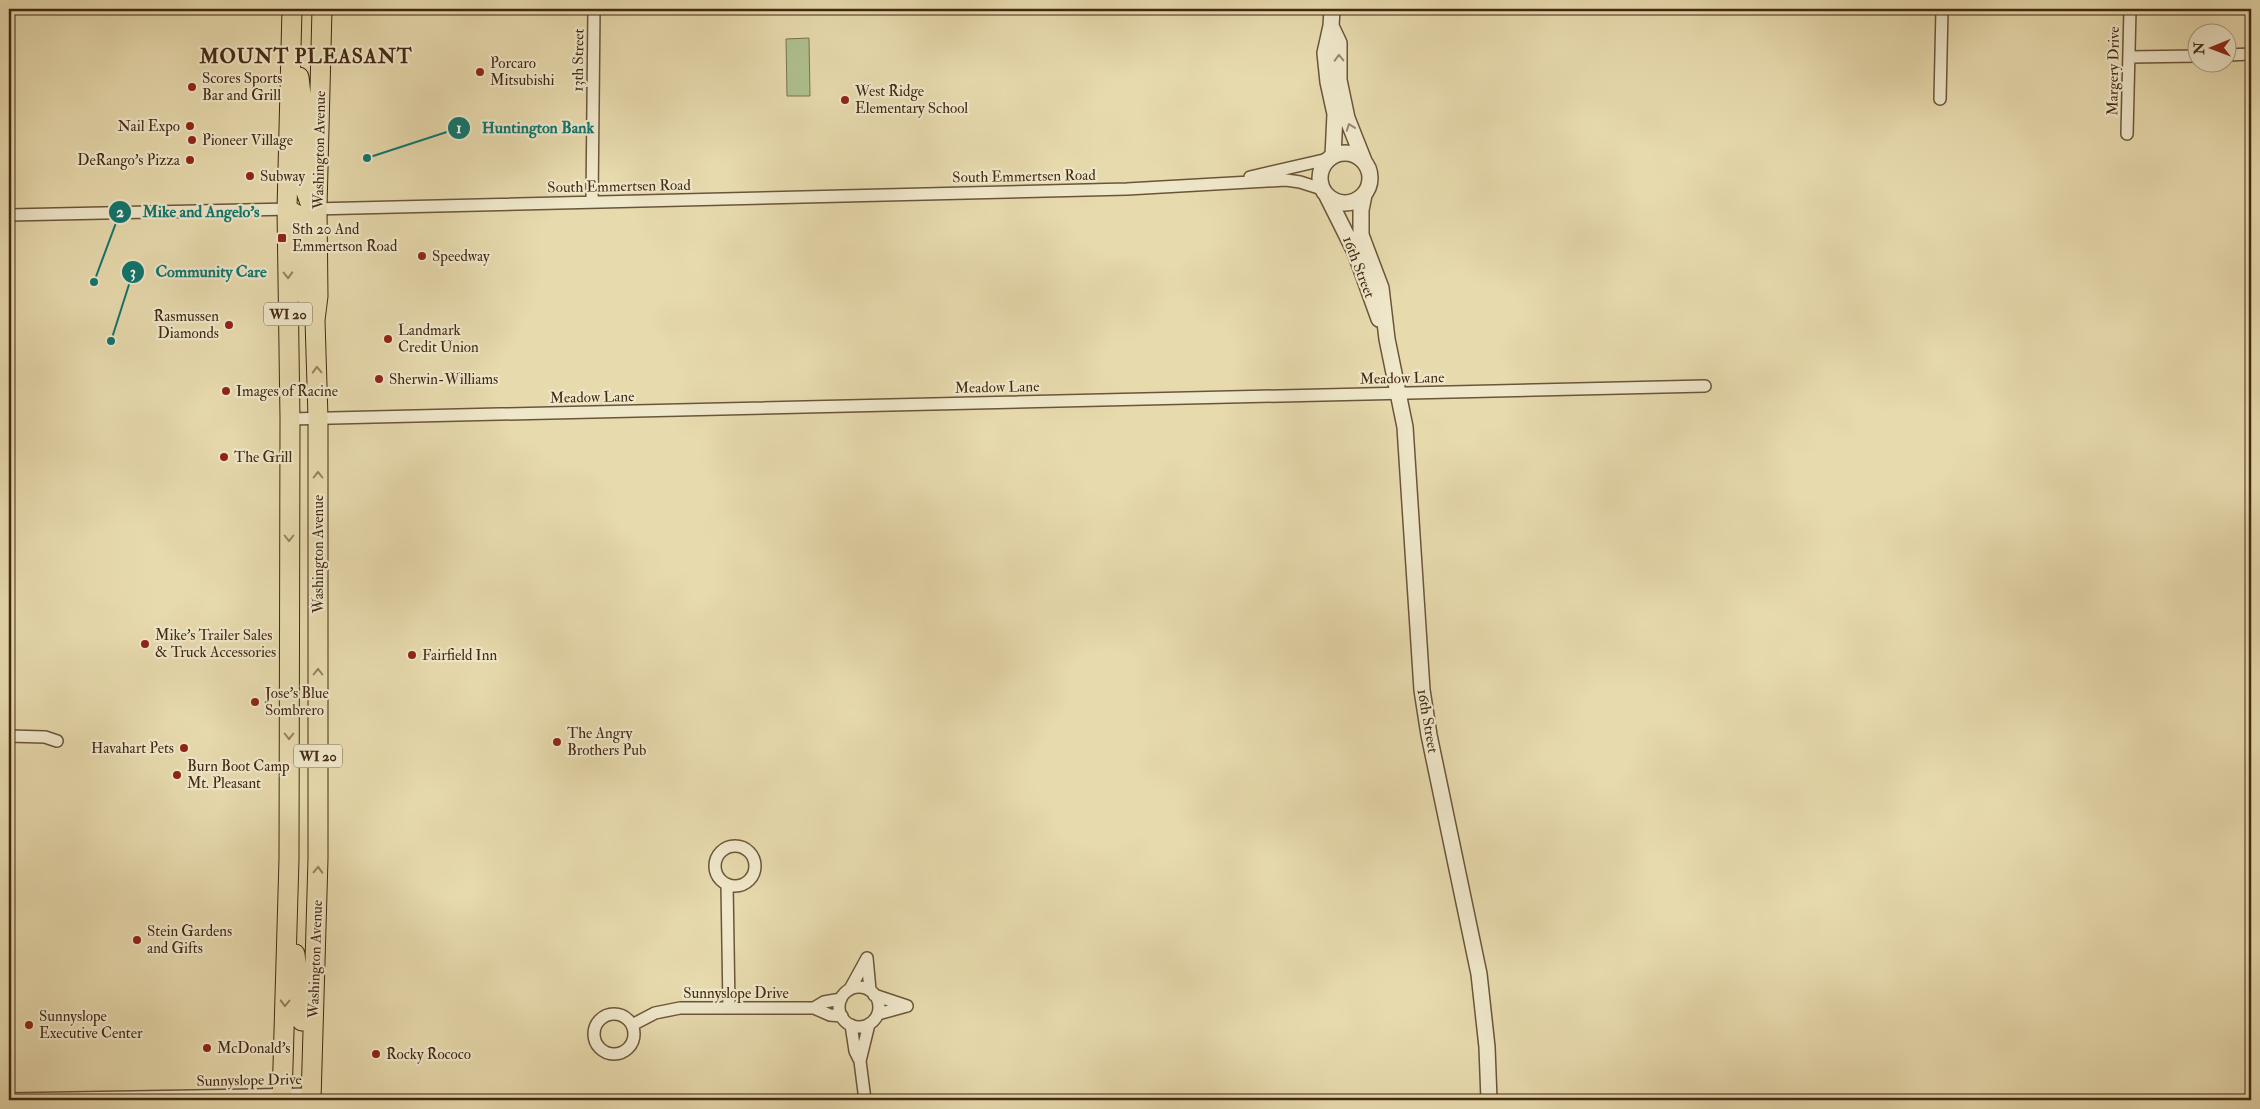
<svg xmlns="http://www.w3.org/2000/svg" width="2260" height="1109" viewBox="0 0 2260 1109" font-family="'IM FELL Double Pica',serif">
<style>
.green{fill:#afc18f;stroke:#787550}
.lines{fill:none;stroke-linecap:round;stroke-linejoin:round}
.minor-casing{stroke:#6b5539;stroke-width:14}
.tertiary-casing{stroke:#6b5539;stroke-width:18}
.primary-casing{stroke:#422912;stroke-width:21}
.minor{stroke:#efe7ca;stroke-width:11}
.tertiary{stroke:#efe7ca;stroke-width:15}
.primary{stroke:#e7daad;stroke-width:19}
.oneway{stroke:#98886e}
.oneway2{stroke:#948260}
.poi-dot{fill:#8f2418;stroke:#efe7ca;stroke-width:2}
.labels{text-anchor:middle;stroke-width:4.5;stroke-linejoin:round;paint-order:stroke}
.shield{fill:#efe7ca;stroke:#766249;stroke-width:1}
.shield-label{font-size:14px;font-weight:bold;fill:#422912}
.street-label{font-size:15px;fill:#422912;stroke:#efe7ca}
.poi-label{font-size:15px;fill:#422912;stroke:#efe7ca;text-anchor:start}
.district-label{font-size:20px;font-weight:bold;letter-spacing:1px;fill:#422912;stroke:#efe7ca}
.leader{fill:none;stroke:#0f766e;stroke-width:2}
.callout-dot{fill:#0f766e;stroke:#efe7ca;stroke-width:2}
.mark-label{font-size:15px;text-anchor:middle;font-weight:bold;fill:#fff}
.callout-label{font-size:16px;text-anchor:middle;font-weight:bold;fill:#0f766e;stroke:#efe7ca;stroke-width:4.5;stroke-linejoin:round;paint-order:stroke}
</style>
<rect width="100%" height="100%" fill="#e7daad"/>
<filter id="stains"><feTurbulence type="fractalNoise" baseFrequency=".004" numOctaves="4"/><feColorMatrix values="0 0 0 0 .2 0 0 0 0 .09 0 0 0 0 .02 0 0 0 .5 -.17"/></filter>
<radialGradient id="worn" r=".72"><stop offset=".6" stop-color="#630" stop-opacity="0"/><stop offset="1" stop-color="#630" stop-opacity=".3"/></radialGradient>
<path class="green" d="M 809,38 L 810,96 L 787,96 L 786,39 Z"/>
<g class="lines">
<defs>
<path id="minor" d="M 2228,55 L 2251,54
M 2129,57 L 2198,56
M 1940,99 L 1942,9
M 2127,134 L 2130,9
M 1250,177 L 1328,159
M 592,202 L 594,9
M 313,209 L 1127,189 L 1286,180 L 1300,182 L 1322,189
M 9,215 L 292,209
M 290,419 L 1705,386
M 9,736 L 45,737 L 57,741
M715 866a20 20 0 1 1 40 0a20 20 0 1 1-40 0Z
M 727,884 L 729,1007
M 867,958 L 870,990
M839 1007a20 20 0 1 1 40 0a20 20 0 1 1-40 0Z
M 850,989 L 867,958
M 874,995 L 907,1006
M 814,1008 L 824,1002 L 841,999
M 878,1014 L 907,1006
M594 1034a20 20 0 1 1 40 0a20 20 0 1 1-40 0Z
M 632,1025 L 655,1013 L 680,1008 L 814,1008 L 830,1015 L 842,1016
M 851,1025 L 855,1051 L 860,1061 L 865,1100
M 860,1061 L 869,1024
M 9,1099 L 311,1094"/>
<path id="tertiary" d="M 1332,9 L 1331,26 L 1325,53 L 1328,82 L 1335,114 L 1333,156
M 1331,26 L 1339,43 L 1339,80 L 1347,118 L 1364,161
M1320 178a25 25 0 1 1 50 0a25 25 0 1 1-50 0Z
M 1364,195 L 1361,210 L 1361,235 L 1381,288 L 1387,339 L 1405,427 L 1422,690 L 1429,735 L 1479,974 L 1487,1047 L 1489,1100
M 1327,196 L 1355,252 L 1379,319"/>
<path id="primary" d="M 299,77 L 305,130 L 304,186 L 310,203 L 317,208
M 287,209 L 299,216 L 302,221 L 304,290 L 314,316
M 295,954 L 302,1021
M 282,1100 L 289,859 L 290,419 L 287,209 L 292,9
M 311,1100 L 318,859 L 318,418 L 315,320 L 318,296 L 317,208 L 322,9"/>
</defs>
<use href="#minor" class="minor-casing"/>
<use href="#tertiary" class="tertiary-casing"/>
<use href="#primary" class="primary-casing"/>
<use href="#minor" class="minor"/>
<use href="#tertiary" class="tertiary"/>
<use href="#primary" class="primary"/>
</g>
<defs><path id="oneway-chevron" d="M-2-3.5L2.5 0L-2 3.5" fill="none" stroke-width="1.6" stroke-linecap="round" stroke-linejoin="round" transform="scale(1.25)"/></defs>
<g class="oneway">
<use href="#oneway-chevron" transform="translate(1339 58) rotate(-91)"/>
<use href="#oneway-chevron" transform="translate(1350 127) rotate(-110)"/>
</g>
<g class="oneway2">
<use href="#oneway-chevron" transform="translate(288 275) rotate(89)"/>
<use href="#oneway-chevron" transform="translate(317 370) rotate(-92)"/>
<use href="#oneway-chevron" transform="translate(318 475) rotate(-90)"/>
<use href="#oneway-chevron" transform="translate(289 538) rotate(90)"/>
<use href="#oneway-chevron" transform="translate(318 672) rotate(-90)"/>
<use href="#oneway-chevron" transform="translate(289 736) rotate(90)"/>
<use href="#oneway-chevron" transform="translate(318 870) rotate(-88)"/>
<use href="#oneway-chevron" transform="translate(285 1003) rotate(92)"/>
</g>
<g class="poi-dot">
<circle cx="480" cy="72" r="5"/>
<circle cx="192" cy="87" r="5"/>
<circle cx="845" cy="100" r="5"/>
<circle cx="190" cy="126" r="5"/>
<circle cx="192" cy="140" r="5"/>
<circle cx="190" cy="160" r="5"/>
<circle cx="250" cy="176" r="5"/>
<rect x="277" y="233" width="10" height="10" rx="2.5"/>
<circle cx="422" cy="256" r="5"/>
<circle cx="229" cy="325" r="5"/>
<circle cx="388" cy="339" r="5"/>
<circle cx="379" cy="379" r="5"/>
<circle cx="226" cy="391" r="5"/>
<circle cx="224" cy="457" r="5"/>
<circle cx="145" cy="644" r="5"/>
<circle cx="412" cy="655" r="5"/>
<circle cx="255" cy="702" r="5"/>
<circle cx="557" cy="742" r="5"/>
<circle cx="184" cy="748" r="5"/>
<circle cx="177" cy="775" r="5"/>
<circle cx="137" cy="940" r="5"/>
<circle cx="29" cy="1025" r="5"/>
<circle cx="207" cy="1048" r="5"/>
<circle cx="376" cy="1054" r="5"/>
</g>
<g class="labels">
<g class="shield">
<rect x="264" y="302.5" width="48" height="23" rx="4"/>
<rect x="294" y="744.5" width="48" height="23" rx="4"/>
</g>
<g class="shield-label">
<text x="288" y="319">WI 20</text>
<text x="318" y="761">WI 20</text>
</g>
<g class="street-label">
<text transform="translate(578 60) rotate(-89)" y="5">13th Street</text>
<text transform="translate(2113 71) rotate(-89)" y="5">Margery Drive</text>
<text transform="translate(319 150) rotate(-89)" y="5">Washington Avenue</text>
<text transform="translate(1024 176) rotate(-1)" y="5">South Emmertsen Road</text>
<text transform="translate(619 186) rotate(-1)" y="5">South Emmertsen Road</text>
<text transform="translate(1359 267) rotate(69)" y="5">16th Street</text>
<text transform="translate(1402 378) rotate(-1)" y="5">Meadow Lane</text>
<text transform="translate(997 387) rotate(-1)" y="5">Meadow Lane</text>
<text transform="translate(592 397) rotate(-1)" y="5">Meadow Lane</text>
<text transform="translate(318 554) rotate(-90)" y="5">Washington Avenue</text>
<text transform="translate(1428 721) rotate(80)" y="5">16th Street</text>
<text transform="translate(315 959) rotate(-88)" y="5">Washington Avenue</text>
<text x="736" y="998">Sunnyslope Drive</text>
<text transform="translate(249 1080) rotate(-1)" y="5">Sunnyslope Drive</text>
</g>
<g class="poi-label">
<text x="490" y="68">Porcaro<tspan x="490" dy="17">Mitsubishi</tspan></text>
<text x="202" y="83">Scores Sports<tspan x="202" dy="17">Bar and Grill</tspan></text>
<text x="855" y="96">West Ridge<tspan x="855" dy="17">Elementary School</tspan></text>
<text x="180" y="131" text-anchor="end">Nail Expo</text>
<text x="202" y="145">Pioneer Village</text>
<text x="180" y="165" text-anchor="end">DeRango's Pizza</text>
<text x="260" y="181">Subway</text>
<text x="292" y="234">Sth 20 And<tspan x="292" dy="17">Emmertson Road</tspan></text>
<text x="432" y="261">Speedway</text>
<text x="219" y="321" text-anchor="end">Rasmussen<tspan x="219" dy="17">Diamonds</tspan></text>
<text x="398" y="335">Landmark<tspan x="398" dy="17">Credit Union</tspan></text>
<text x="389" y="384">Sherwin-Williams</text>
<text x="236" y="396">Images of Racine</text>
<text x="234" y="462">The Grill</text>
<text x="155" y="640">Mike's Trailer Sales<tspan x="155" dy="17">&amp; Truck Accessories</tspan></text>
<text x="422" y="660">Fairfield Inn</text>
<text x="265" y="698">Jose's Blue<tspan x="265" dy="17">Sombrero</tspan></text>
<text x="567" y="738">The Angry<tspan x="567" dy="17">Brothers Pub</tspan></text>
<text x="174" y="753" text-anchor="end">Havahart Pets</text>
<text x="187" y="771">Burn Boot Camp<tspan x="187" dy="17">Mt. Pleasant</tspan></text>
<text x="147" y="936">Stein Gardens<tspan x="147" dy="17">and Gifts</tspan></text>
<text x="39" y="1021">Sunnyslope<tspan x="39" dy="17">Executive Center</tspan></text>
<text x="217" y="1053">McDonald's</text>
<text x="386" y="1059">Rocky Rococo</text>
</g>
<g class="district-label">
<text x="306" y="63">MOUNT PLEASANT</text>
</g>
</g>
<path class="leader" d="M367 158L459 128M94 282L120 212M111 341L133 272"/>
<g class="callout-dot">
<circle cx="367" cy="158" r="5"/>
<circle cx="94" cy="282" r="5"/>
<circle cx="111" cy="341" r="5"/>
<circle cx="459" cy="128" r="12"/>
<circle cx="120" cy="212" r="12"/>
<circle cx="133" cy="272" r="12"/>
</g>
<g class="mark-label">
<text x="459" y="133">1</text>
<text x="120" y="217">2</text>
<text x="133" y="277">3</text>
</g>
<g class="callout-label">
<text x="538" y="133">Huntington Bank</text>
<text x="201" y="217">Mike and Angelo's</text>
<text x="211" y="277">Community Care</text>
</g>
<rect width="2260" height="1109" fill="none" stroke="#e7daad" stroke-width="30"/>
<rect x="10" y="10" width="2240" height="1089" fill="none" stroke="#422912" stroke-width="2.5"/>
<rect x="15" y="15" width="2230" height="1079" fill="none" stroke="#422912"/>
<g transform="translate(2212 48) rotate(269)"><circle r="24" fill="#efe7ca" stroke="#aa9b80"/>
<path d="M0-4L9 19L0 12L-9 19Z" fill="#8f2418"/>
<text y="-8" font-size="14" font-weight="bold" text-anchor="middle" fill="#422912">N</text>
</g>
<rect width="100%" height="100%" filter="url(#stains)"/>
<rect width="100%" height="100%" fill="url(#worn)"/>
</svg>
